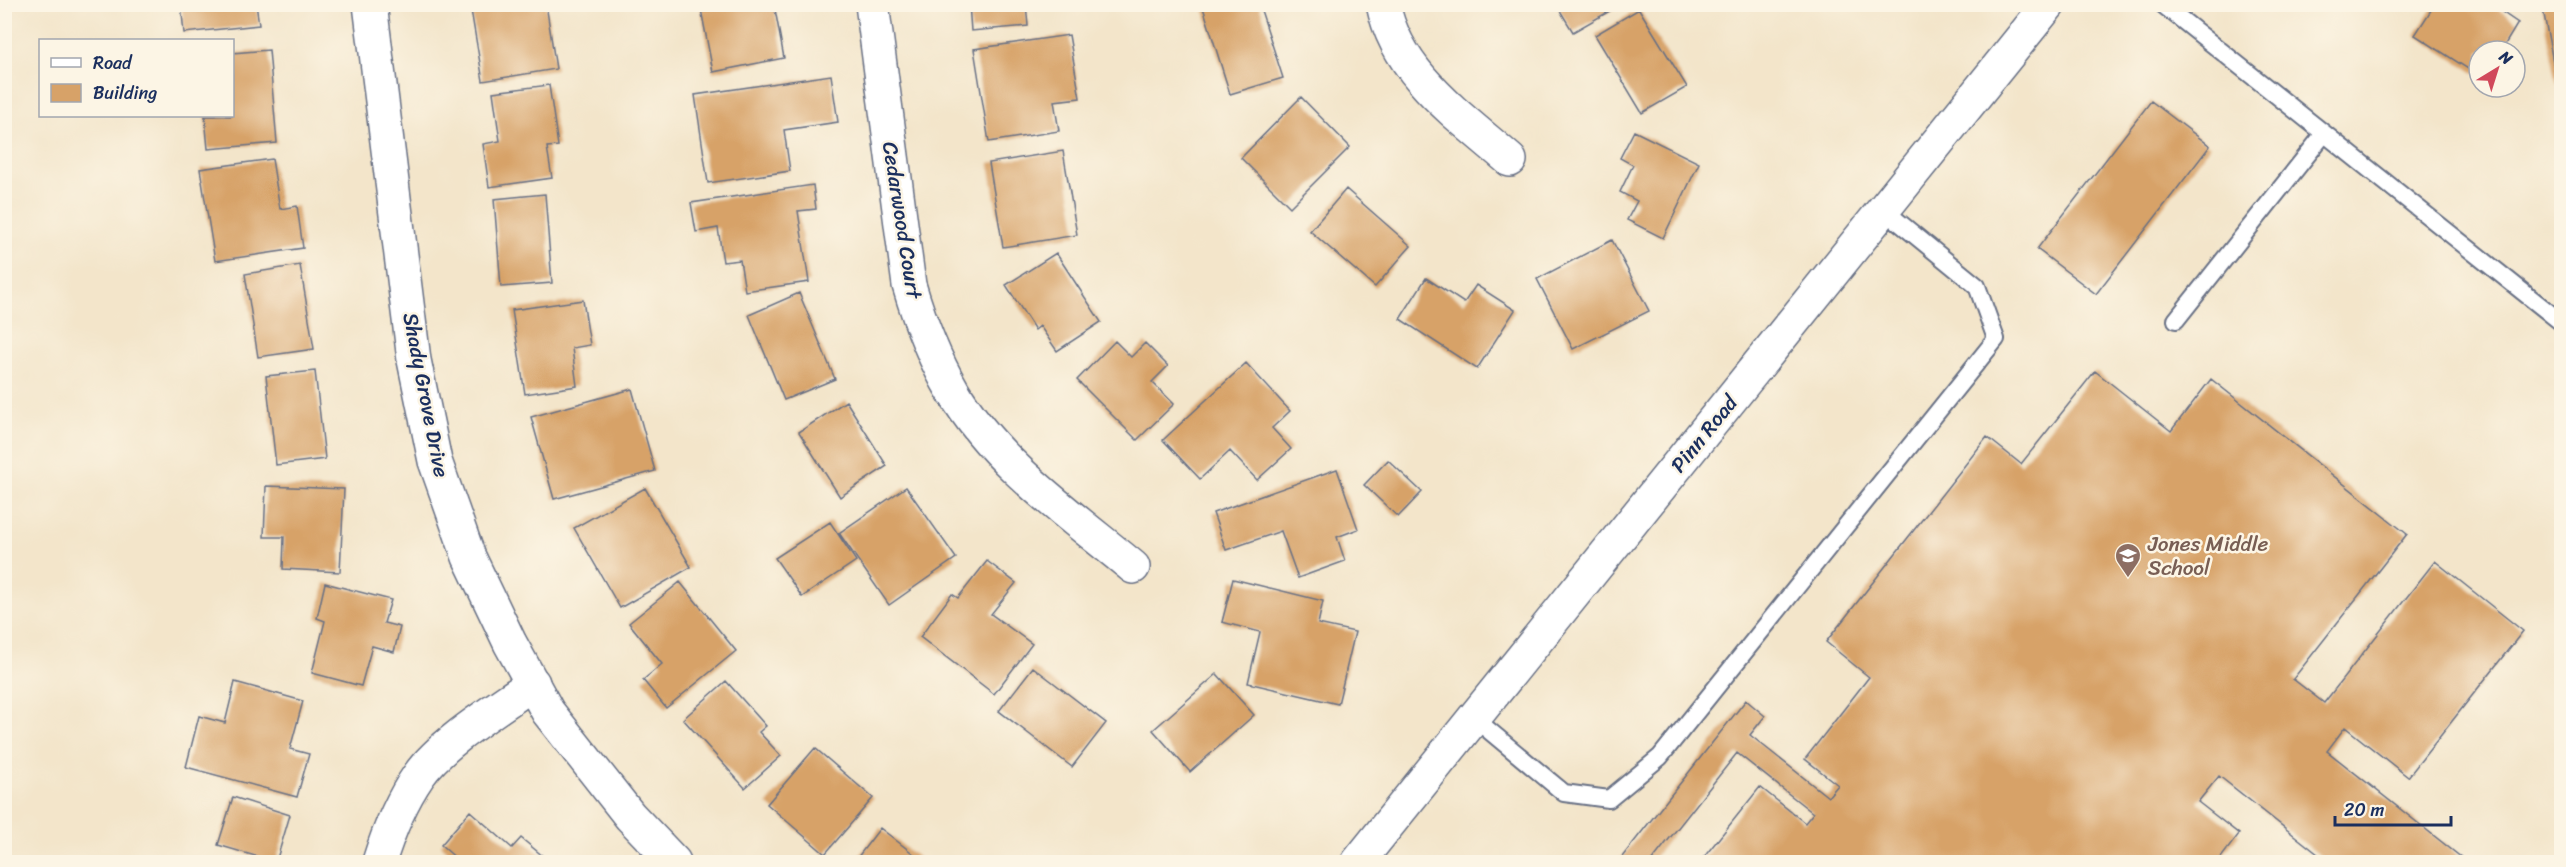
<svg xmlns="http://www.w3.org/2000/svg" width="2566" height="867" viewBox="0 0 2566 867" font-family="Sriracha,sans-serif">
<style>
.building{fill:#d7a268}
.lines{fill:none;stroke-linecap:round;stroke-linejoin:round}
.service-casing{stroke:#676f84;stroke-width:20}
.minor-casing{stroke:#676f84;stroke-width:36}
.tertiary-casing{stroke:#676f84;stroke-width:36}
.service{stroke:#fff;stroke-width:16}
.minor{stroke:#fff;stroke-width:33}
.tertiary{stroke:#fff;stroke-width:33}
.labels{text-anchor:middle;stroke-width:5;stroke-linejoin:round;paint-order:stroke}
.street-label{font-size:21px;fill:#1b2f5e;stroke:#fcf5e5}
.education-label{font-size:21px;fill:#785e54;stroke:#fcf5e5;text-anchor:start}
</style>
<rect width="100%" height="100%" fill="#fcf5e5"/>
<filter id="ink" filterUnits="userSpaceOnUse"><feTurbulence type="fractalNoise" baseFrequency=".0167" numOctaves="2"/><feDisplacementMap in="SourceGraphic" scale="12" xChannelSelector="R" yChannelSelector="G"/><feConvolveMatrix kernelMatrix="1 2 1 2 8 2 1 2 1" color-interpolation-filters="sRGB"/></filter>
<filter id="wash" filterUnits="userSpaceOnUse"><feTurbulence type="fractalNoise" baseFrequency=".008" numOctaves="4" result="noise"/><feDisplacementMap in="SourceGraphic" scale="24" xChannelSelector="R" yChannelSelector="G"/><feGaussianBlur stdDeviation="1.35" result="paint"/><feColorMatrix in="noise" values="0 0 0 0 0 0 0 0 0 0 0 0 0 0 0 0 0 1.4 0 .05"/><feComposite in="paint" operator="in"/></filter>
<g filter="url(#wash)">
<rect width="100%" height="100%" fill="#f3e5ca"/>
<g id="blocks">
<path class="building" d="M 181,4 L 256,4 L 259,25 L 184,33 Z
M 470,4 L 546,4 L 556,69 L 483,81 Z
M 700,4 L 774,4 L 784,58 L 713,72 Z
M 969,4 L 1026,4 L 1028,26 L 971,31 Z
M 1202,4 L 1259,4 L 1283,78 L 1230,94 Z
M 1556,4 L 1616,4 L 1617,7 L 1573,32 Z
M 2435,4 L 2490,4 L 2518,23 L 2501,51 L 2479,51 L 2479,76 L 2415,35 Z
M 2542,4 L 2562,4 L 2562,82 L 2557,83 Z
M 1639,9 L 1687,87 L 1642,113 L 1595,35 Z
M 1069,35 L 1080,98 L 1054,101 L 1059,131 L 989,142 L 974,49 Z
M 269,50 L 277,143 L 208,149 L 205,116 L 232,116 L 232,53 Z
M 831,75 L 838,122 L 784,130 L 790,171 L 708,183 L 695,95 Z
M 549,85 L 558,146 L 547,147 L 552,178 L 489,187 L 483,144 L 500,141 L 493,92 Z
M 1301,97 L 1350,147 L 1290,207 L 1241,158 Z
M 2151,101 L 2210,146 L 2096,294 L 2037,249 Z
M 1634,131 L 1699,163 L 1663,238 L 1627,220 L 1637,201 L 1620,192 L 1633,165 L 1620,158 Z
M 1063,151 L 1077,235 L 1003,247 L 989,163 Z
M 272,159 L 280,209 L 297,206 L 303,248 L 215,261 L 200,169 Z
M 813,185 L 816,209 L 798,211 L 809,282 L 745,291 L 740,260 L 723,262 L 718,228 L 696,232 L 691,203 Z
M 1346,189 L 1411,246 L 1375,287 L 1310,231 Z
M 545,194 L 552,283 L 501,287 L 494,199 Z
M 1612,240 L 1649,311 L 1573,349 L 1537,279 Z
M 1056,253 L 1101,322 L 1057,351 L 1040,326 L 1035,330 L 1006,285 Z
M 300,265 L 314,349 L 258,357 L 245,274 Z
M 1426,278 L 1464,303 L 1476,285 L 1515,310 L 1477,369 L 1400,319 Z
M 799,293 L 835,379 L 784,400 L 749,315 Z
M 583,300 L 590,345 L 572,348 L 577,386 L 525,394 L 512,310 Z
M 1115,341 L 1131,357 L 1145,343 L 1168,366 L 1152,382 L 1174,404 L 1137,440 L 1077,380 Z
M 1246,363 L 1290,411 L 1272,428 L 1291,449 L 1257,480 L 1230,451 L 1200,479 L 1163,440 Z
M 315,371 L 325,459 L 276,465 L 266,376 Z
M 2095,371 L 2171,431 L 2211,379 L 2407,534 L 2293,679 L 2324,703 L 2435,561 L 2523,631 L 2408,777 L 2345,727 L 2327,751 L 2467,862 L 2328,862 L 2219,776 L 2198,802 L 2239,834 L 2220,859 L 2224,862 L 1700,862 L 1760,787 L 1805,823 L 1813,813 L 1737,753 L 1651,862 L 1618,862 L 1746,700 L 1765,716 L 1750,735 L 1828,797 L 1838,785 L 1805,759 L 1869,677 L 1826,642 L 1987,437 L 2021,464 Z
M 632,389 L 655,471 L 554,499 L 531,417 Z
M 846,401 L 887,466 L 840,497 L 799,432 Z
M 1388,460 L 1422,492 L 1398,517 L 1364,485 Z
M 1337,469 L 1358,529 L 1337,537 L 1345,561 L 1298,578 L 1281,531 L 1226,550 L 1213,513 Z
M 266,486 L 344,489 L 340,572 L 283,569 L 284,537 L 264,537 Z
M 906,487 L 956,558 L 889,605 L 839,533 Z
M 645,488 L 691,567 L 620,608 L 574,528 Z
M 830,522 L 856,561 L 802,597 L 775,558 Z
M 987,561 L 1016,583 L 991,614 L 1032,644 L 994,694 L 920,637 L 952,594 L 958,598 Z
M 1233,579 L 1323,601 L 1318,624 L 1355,632 L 1338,704 L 1248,683 L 1260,632 L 1222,622 Z
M 680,582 L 736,651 L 666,708 L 643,680 L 662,664 L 629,623 Z
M 325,583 L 391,600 L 384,623 L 400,627 L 394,652 L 372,646 L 361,686 L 312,673 L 325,621 L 317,618 Z
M 1033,667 L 1106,723 L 1072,767 L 999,711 Z
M 1217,674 L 1254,715 L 1190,772 L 1153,730 Z
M 726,681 L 766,726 L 759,732 L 781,756 L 745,788 L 683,719 Z
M 235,682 L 303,701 L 290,749 L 309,754 L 297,797 L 186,767 L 199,716 L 225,723 Z
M 815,748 L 873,798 L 825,854 L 767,804 Z
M 233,797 L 290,815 L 276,862 L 218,845 Z
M 470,811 L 512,848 L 521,838 L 550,862 L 458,862 L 459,861 L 441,845 Z
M 880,828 L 924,862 L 854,862 Z"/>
</g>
</g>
<g filter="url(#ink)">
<use href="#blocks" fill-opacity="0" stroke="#676f84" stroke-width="1.5"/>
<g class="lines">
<defs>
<path id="service" d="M 2162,4 L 2562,323
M 2176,320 L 2323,135
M 1474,718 L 1564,793 L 1609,799 L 1660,757 L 1996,339 L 1977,286 L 1884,210"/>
<path id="minor" d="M 872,4 L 909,285 C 920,322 933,357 953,391 C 995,463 1069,514 1133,567
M 1383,4 C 1397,74 1460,116 1510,160
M 379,862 C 388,833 401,801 419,775 C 442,742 500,707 533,683"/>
<path id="tertiary" d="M 370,4 L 414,360 L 435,461 L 469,557 L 510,643 L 548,712 L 630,816 L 674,862
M 1358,862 L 2049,4"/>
</defs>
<use href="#service" class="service-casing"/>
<use href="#minor" class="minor-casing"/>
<use href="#tertiary" class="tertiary-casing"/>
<use href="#service" class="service"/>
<use href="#minor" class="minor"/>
<use href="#tertiary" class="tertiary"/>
</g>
</g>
<defs>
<symbol id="school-pin" viewBox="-11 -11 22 30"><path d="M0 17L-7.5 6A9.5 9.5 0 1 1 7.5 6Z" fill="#8d6e63" stroke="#fcf5e5"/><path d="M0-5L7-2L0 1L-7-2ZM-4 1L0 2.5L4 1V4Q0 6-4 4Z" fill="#fff"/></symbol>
</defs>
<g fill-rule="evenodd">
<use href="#school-pin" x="2113" y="541" width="30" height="40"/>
</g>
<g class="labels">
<g class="street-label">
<text transform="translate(902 220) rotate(81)" y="7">Cedarwood Court</text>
<text transform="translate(426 395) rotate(79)" y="7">Shady Grove Drive</text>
<text transform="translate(1704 434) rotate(-51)" y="7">Pinn Road</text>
</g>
<g class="education-label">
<text x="2148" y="551">Jones Middle<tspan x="2148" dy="24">School</tspan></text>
</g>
</g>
<rect width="2566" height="867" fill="none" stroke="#fcf5e5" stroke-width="24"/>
<rect x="39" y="39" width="195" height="78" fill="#fcf5e5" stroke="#a2a6af" stroke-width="1.5"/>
<rect x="51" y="58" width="30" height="9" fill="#ffffff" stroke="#a2a6af" stroke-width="1.5"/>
<text x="93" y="69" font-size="18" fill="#1b2f5e">Road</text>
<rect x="51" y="84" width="30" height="18" fill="#d7a268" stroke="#a2a6af" stroke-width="1.5"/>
<text x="93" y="99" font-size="18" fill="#1b2f5e">Building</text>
<g transform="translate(2497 69) rotate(38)"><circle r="28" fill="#fcf5e5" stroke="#a2a6af" stroke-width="1.5"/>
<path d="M0-4.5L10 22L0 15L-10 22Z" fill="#d1495b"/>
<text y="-9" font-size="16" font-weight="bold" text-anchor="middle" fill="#1b2f5e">N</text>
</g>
<path d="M2335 816v9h116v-9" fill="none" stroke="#1b2f5e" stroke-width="3"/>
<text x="2344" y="816" font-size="18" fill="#1b2f5e" stroke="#fcf5e5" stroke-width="4.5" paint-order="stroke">20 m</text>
</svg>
